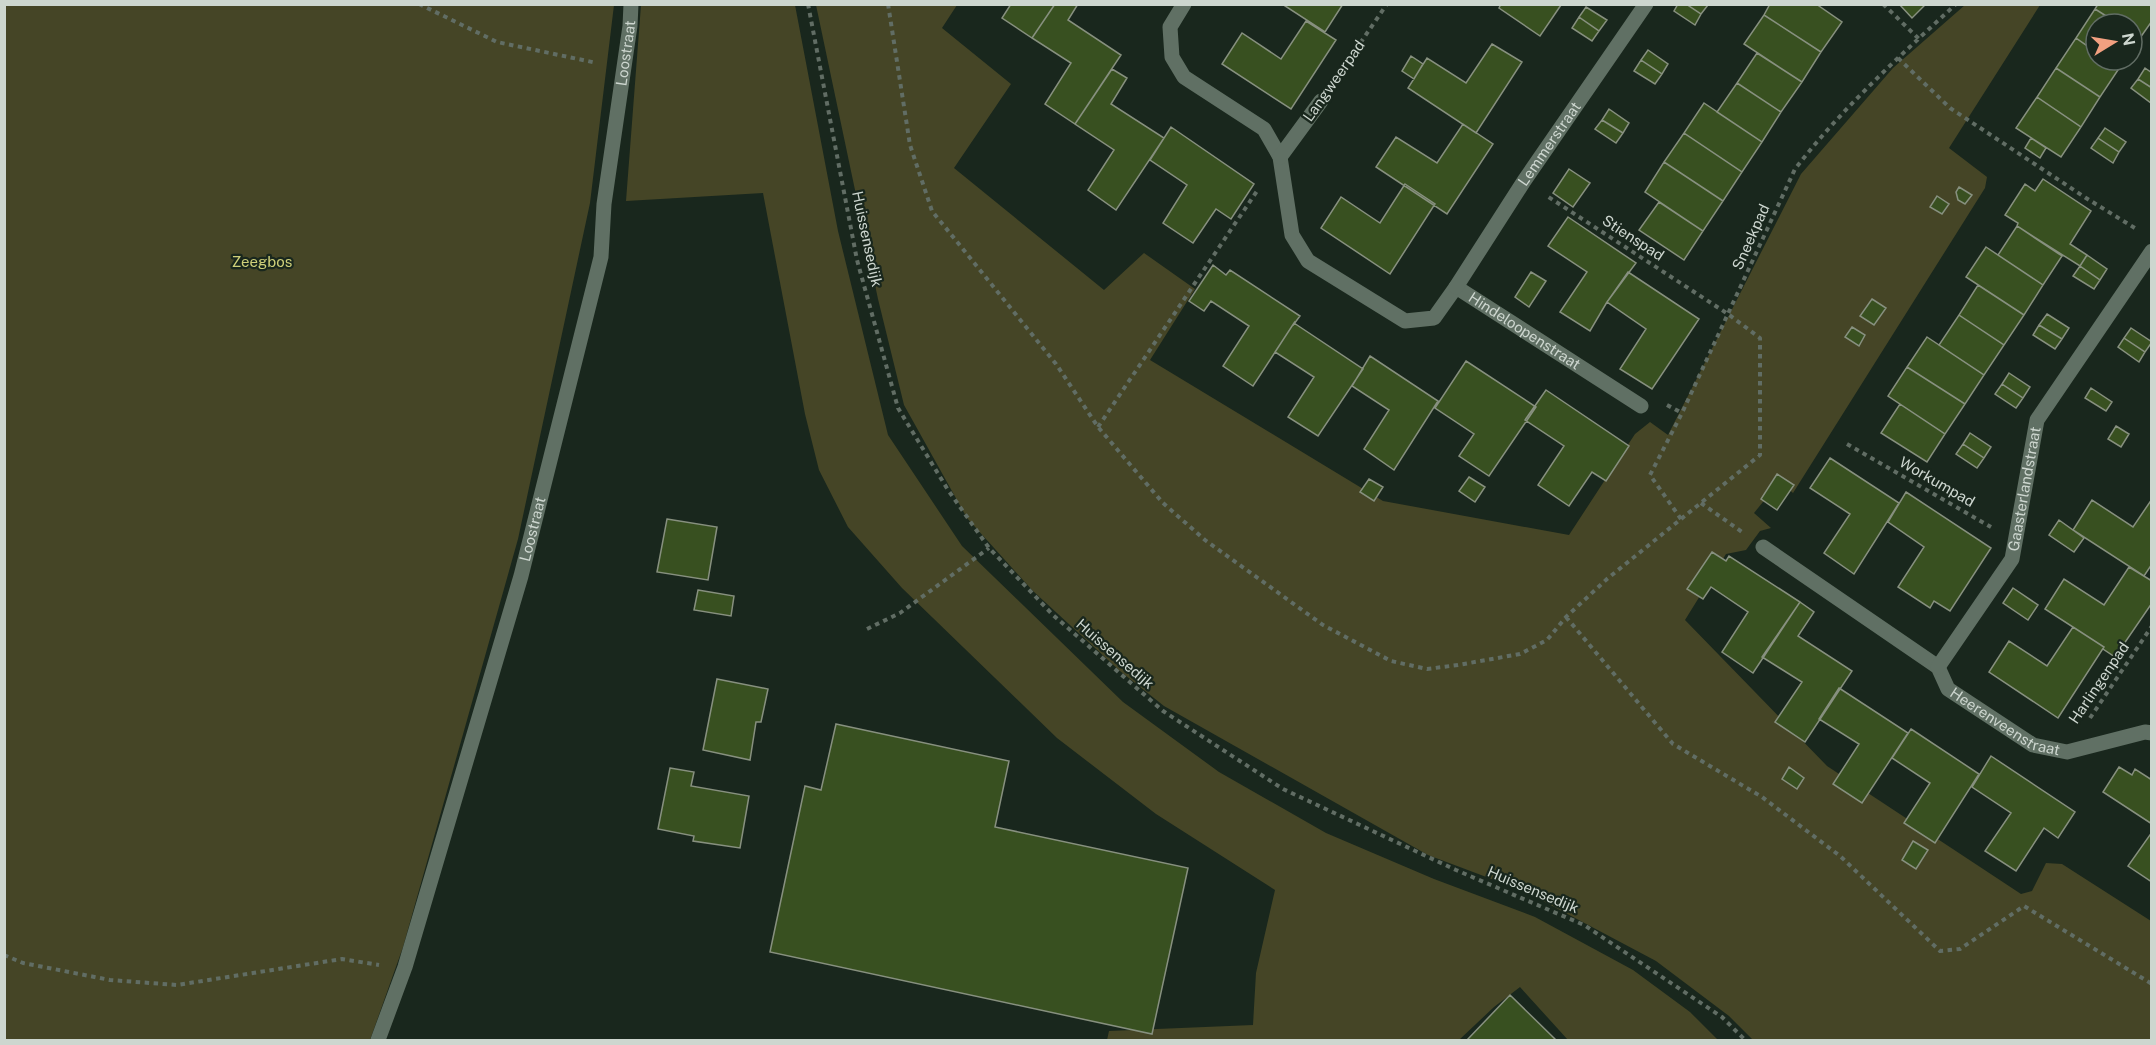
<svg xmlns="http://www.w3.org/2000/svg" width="2156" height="1045" viewBox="0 0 2156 1045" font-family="'Public Sans',sans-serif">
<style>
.green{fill:#454526}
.building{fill:#385020;stroke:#87907f;stroke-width:1.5}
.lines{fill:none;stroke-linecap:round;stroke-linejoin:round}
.path{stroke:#616d64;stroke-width:4;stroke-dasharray:4.5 4.5;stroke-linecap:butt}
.minor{stroke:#607064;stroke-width:15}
.labels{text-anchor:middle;stroke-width:4.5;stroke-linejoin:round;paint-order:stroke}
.street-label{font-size:15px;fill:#cdd6cf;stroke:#19271d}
.park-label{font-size:15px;fill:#cfd079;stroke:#19271d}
</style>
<rect width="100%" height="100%" fill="#19271d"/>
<path class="green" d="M 5,5 L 614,5 L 590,203 L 518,539 L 403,947 L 370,1040 L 5,1040 Z
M 641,5 L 795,5 L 838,231 L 888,435 L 962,546 L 1123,702 L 1219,772 L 1326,833 L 1434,879 L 1535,917 L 1633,970 L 1690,1012 L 1718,1040 L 1568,1040 L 1520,987 L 1494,1007 L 1459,1040 L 1107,1040 L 1109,1031 L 1253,1025 L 1256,973 L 1275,890 L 1156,814 L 1057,738 L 902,588 L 848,527 L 819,470 L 805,414 L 763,193 L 626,201 Z
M 816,5 L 957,5 L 942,28 L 1011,84 L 954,168 L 1104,290 L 1144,253 L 1195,289 L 1150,360 L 1383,501 L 1569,535 L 1635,434 L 1650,422 L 1668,435 L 1801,174 L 1893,68 L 1965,5 L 2040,5 L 1949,148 L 1987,177 L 1985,188 L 1793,493 L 1780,481 L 1754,513 L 1771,528 L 1760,531 L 1746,550 L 1726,554 L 1685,620 L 1827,766 L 2021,894 L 2032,891 L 2046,863 L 2062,864 L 2151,921 L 2151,1040 L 1753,1040 L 1729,1016 L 1656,961 L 1526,892 L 1428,855 L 1164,706 L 1120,671 L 1033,591 L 967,518 L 904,405 L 878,299 Z"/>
<path class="building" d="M 1011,4 L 1055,4 L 1032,38 L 1002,18 Z
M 1055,4 L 1078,4 L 1068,20 L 1121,55 L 1075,124 L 1045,104 L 1071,63 L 1032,38 Z
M 1282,4 L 1343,4 L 1325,32 Z
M 1501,4 L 1560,4 L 1561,5 L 1540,36 L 1499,8 Z
M 1678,4 L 1686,4 L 1701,14 L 1695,25 L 1674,11 Z
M 1686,4 L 1708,4 L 1708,5 L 1701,14 Z
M 1770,4 L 1816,4 L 1842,22 L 1821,52 L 1764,15 Z
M 1899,4 L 1925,4 L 1925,5 L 1912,18 Z
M 2098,4 L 2152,4 L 2152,21 L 2140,38 L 2132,33 L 2132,24 L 2119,24 L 2095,9 Z
M 1586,7 L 1607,20 L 1599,31 L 1579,17 Z
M 2095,9 L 2119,24 L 2096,24 L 2096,52 L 2076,38 Z
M 1764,15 L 1821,52 L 1802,82 L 1744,44 Z
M 1579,17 L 1599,31 L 1592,41 L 1572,28 Z
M 1306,21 L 1336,40 L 1291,109 L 1222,64 L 1242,33 L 1281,59 Z
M 2076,38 L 2096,52 L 2096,60 L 2109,60 L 2120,67 L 2100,97 L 2056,68 Z
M 1492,44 L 1522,62 L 1476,133 L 1408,88 L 1427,58 L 1466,83 Z
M 1648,50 L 1668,64 L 1662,74 L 1641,60 Z
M 1757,53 L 1802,82 L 1781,112 L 1737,83 Z
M 1411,56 L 1423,64 L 1414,79 L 1402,71 Z
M 1641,60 L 1662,74 L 1655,84 L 1634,71 Z
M 2056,68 L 2100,97 L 2081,127 L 2037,97 Z
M 2145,68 L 2152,73 L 2152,88 L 2138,79 Z
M 1112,69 L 1127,78 L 1111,104 L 1164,138 L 1116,210 L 1088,190 L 1114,150 L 1075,124 Z
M 2138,79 L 2152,88 L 2151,103 L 2131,88 Z
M 1737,83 L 1781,112 L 1762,142 L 1717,112 Z
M 2037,97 L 2081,127 L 2061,157 L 2016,128 Z
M 1704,103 L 1762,142 L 1742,172 L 1684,133 Z
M 1609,109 L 1629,123 L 1623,133 L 1602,120 Z
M 1602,120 L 1623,133 L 1616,143 L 1595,129 Z
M 1463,124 L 1493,144 L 1447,214 L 1376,167 L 1396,137 L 1437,163 Z
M 1171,127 L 1254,184 L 1231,219 L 1216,209 L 1193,243 L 1163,223 L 1187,185 L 1150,160 Z
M 2105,128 L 2126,142 L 2119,152 L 2098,138 Z
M 1684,133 L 1742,172 L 1723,201 L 1664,162 Z
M 2031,138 L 2046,148 L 2040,158 L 2025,148 Z
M 2098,138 L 2119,152 L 2113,163 L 2091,148 Z
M 1664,162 L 1723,201 L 1703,231 L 1645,192 Z
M 1569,169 L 1590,183 L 1573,207 L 1553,193 Z
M 2043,179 L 2091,211 L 2070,244 L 2087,255 L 2080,266 L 2017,226 L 2018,223 L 2005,215 L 2025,184 L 2035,191 Z
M 1405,184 L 1435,204 L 1390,274 L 1321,228 L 1341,197 L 1380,223 Z
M 1959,187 L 1972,195 L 1965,204 L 1958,200 L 1956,192 Z
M 1937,196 L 1949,204 L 1942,214 L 1930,207 Z
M 1659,202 L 1703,231 L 1684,260 L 1639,230 Z
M 1568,217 L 1636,263 L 1607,302 L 1590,331 L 1560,312 L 1587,272 L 1548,246 Z
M 2017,226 L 2062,256 L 2043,285 L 1998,255 Z
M 1986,247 L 2043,285 L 2024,315 L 1966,277 Z
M 2087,255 L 2107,269 L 2100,280 L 2080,266 Z
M 1213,265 L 1226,275 L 1230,270 L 1300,316 L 1294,324 L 1294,323 L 1253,386 L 1223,366 L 1249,326 L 1211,301 L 1204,311 L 1189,301 Z
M 2080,266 L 2100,280 L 2094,289 L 2073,276 Z
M 1531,272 L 1546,281 L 1529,307 L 1515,297 Z
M 1628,272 L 1699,319 L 1652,389 L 1620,369 L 1646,329 L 1607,302 Z
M 1978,285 L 2024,315 L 2004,345 L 1959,315 Z
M 1872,299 L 1886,308 L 1874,325 L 1860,316 Z
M 2047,314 L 2069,328 L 2062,339 L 2039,325 Z
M 1959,315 L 2004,345 L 1984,375 L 1939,345 Z
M 1294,323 L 1363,369 L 1318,436 L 1288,417 L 1314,377 L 1275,352 Z
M 2039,325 L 2062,339 L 2055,349 L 2033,335 Z
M 1852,327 L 1865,335 L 1859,346 L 1845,337 Z
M 2131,328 L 2152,342 L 2145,352 L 2124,338 Z
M 1927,337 L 1984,375 L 1965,404 L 1907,367 Z
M 2124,338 L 2145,352 L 2139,362 L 2118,347 Z
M 1370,356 L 1438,401 L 1394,470 L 1364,449 L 1389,410 L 1352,386 Z
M 1466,361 L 1536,407 L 1489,476 L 1459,456 L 1474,434 L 1435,408 Z
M 1907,367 L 1965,404 L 1945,434 L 1888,396 Z
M 2009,373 L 2030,387 L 2023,398 L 2002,384 Z
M 2002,384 L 2023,398 L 2016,408 L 1995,394 Z
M 2091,388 L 2112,402 L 2106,411 L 2085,398 Z
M 1546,390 L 1629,446 L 1606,481 L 1592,472 L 1569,506 L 1538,485 L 1564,446 L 1525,420 Z
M 1900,404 L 1945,434 L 1927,462 L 1881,433 Z
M 2116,426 L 2129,434 L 2121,447 L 2108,439 Z
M 1970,433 L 1991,447 L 1984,458 L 1963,444 Z
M 1963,444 L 1984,458 L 1977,468 L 1956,454 Z
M 1830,458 L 1899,503 L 1854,574 L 1824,553 L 1850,514 L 1810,488 Z
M 1777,474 L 1794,485 L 1777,510 L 1761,499 Z
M 1469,477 L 1485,487 L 1475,502 L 1459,491 Z
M 1369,479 L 1383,487 L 1374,501 L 1360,492 Z
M 1906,492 L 1991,548 L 1950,611 L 1934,601 L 1930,608 L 1898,587 L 1924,547 L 1888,522 Z
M 2152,499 L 2152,564 L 2144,576 L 2073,530 L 2092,500 L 2133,527 Z
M 667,519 L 717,527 L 708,580 L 657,572 Z
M 2059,520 L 2084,538 L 2074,552 L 2049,535 Z
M 1712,552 L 1726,561 L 1729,556 L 1800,602 L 1753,673 L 1722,652 L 1748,612 L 1711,587 L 1703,599 L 1687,589 Z
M 2129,567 L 2152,581 L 2152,603 L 2115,657 L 2103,649 L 2104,647 L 2045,609 L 2064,579 L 2104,605 Z
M 2013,588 L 2038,605 L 2028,620 L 2003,603 Z
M 698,590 L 734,596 L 731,616 L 694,610 Z
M 1800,602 L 1814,612 L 1798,636 L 1852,671 L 1805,742 L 1775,722 L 1802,682 L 1762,657 Z
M 2073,627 L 2104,647 L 2058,718 L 1989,672 L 2009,641 L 2047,666 Z
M 717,679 L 768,689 L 761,722 L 756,722 L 750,760 L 703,750 Z
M 1839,688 L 1908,733 L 1862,803 L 1833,784 L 1859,744 L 1819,719 Z
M 836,724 L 1009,761 L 995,827 L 1188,868 L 1152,1034 L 770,952 L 805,786 L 821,790 Z
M 1911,729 L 1979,774 L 1935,843 L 1904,823 L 1930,783 L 1892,758 Z
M 1991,756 L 2075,812 L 2058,838 L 2044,828 L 2016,871 L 1985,851 L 2011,813 L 1972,787 Z
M 1789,767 L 1804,778 L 1797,789 L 1782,779 Z
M 2119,767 L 2132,775 L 2135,769 L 2152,780 L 2152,824 L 2103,792 Z
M 670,768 L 694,772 L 691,786 L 749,796 L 740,848 L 693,841 L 694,836 L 658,829 Z
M 2152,832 L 2152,882 L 2128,866 Z
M 1913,841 L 1928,850 L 1916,869 L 1902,860 Z
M 1510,995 L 1556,1040 L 1467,1040 Z"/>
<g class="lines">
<path class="path" d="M 419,4 L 497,42 L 597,63
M 808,4 L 857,260 L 898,408 L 948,490 L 989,548 L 1053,615 L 1163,711 L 1283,789 L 1456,870 L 1584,925 L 1722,1017 L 1745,1040
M 888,4 L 910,145 L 932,211 L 1056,364 L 1098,427 L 1163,503 L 1205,540 L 1323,625 L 1391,661 L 1427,669 L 1458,665 L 1520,654 L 1547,640 L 1566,617 L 1607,579 L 1760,455 L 1760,338 L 1728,314 L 1547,196
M 1883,4 L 1919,39
M 1898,58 L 1950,108 L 2086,198 L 2138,230
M 1335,80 L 1387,4
M 1667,405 L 1682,413
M 1098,427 L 1257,191
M 1847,444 L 1991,527
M 1701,503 L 1742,532
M 1681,519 L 1650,475 L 1682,413 L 1795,169 C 1842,108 1900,56 1956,4
M 1566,617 L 1673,744 L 1762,797 L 1840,856 L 1940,951 L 1960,949 L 2024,906 L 2152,984
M 867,629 L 900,613 L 989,548
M 2090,718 L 2152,626
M 4,955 L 23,963 L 110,980 L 177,985 L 342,959 L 379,965"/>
<g class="minor">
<path id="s1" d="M 1184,4 L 1170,27 L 1172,57 L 1184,77 L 1264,129 L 1280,157 L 1292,235 L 1308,261 L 1405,321 L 1434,318 L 1456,287 L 1641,406"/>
<path d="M 1280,157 L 1321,101"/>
<path id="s2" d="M 1456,287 L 1524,181 L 1646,4"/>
<path id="s3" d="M 1763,547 L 1938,667 L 1948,689 L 2033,745 L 2067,752 L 2145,732 L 2152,733"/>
<path id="s4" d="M 1938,667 L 2012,559 L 2037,420 L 2152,251"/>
<path id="s5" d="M 378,1040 L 405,967 L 521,576 L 601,257 L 604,204 L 630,26 L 631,4"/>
</g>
</g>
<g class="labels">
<g class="street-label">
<text dy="5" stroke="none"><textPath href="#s5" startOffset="1020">Loostraat</textPath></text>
<text transform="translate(1334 81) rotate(-55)" y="5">Langweerpad</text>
<text dy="5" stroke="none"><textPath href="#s2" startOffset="171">Lemmerstraat</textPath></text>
<text transform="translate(1751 237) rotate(-66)" y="5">Sneekpad</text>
<text transform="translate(1633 238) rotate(33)" y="5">Stienspad</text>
<text transform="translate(867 239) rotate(78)" y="5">Huissensedijk</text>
<text dy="5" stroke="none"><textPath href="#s1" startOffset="580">Hindeloopenstraat</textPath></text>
<text transform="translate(1937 482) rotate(30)" y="5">Workumpad</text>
<text dy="5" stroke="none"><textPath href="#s4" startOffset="202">Gaasterlandstraat</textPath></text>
<text dy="5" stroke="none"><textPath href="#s5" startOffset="534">Loostraat</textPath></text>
<text transform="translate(1115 654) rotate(41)" y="5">Huissensedijk</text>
<text transform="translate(2099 683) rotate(-56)" y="5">Harlingenpad</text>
<text dy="5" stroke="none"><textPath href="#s3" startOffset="303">Heerenveenstraat</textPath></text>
<text transform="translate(1533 890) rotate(23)" y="5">Huissensedijk</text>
</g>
<g class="park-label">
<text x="262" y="267">Zeegbos</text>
</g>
</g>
<rect width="2156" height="1045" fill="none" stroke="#cdd6cf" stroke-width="12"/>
<g transform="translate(2114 42) rotate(79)"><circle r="28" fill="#19271d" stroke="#616d64" stroke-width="1.5"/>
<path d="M0-4.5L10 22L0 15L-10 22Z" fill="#f2a080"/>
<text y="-9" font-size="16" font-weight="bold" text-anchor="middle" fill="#cdd6cf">N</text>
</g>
</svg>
